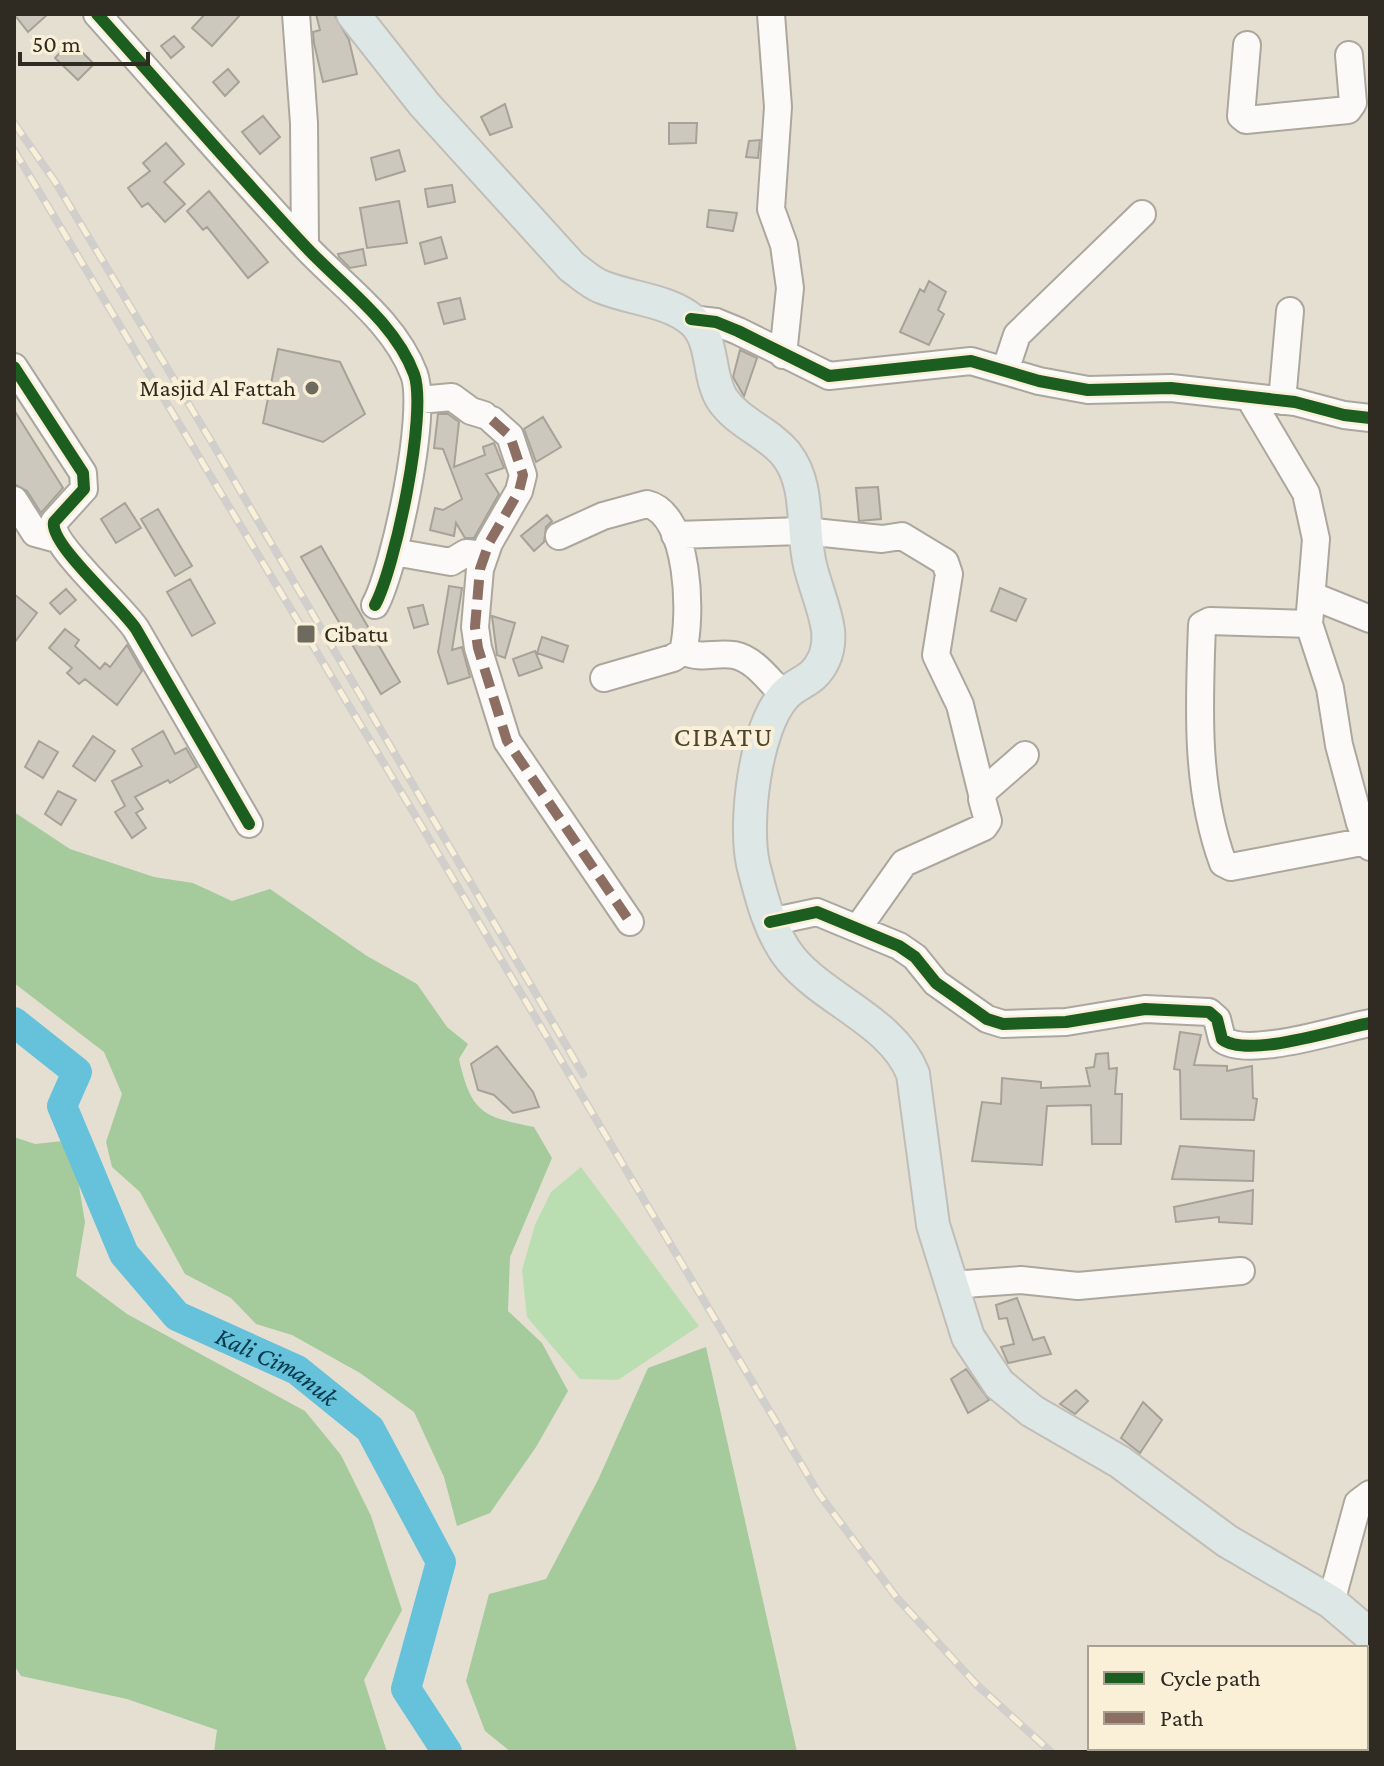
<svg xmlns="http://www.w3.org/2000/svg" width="1384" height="1766" viewBox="0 0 1384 1766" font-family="'Crimson Pro',serif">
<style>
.green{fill:#badeb2}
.forest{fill:#a5ca9c}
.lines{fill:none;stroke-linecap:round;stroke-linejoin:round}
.river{stroke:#66c1db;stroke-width:30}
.building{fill:#cdc8be;stroke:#a7a298;stroke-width:2}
.minor-casing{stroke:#aca79d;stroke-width:30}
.major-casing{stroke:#c0beb7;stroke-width:36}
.minor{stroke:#fbfaf8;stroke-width:26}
.major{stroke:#dce7e6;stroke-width:32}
.rail-casing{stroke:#d1cfcb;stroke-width:8}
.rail{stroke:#faefd7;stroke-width:5;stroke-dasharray:15;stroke-linecap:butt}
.quiet{stroke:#8d6e63;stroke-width:10;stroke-dasharray:20 10;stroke-linecap:butt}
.cycleway-casing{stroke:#faefd7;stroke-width:17}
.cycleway{stroke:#1b5e20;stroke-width:12}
.poi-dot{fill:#6f6a60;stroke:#faefd7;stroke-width:3}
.labels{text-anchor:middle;stroke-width:8;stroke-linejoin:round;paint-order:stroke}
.poi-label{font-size:24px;fill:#2f2b22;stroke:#faefd7;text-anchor:end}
.water-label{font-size:26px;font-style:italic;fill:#00394b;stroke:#faefd7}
.quarter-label{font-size:28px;letter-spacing:2px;fill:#4e4531;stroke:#faefd7}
</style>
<rect width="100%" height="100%" fill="#e5dfd2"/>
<path class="green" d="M 581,1167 L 699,1326 L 618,1380 L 580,1379 L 527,1317 L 522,1270 L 535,1225 L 551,1192 Z"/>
<path class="forest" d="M 14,812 L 70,849 L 154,877 L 193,883 L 232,901 L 270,889 L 367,956 L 417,984 L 447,1027 L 468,1044 L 459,1059 C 471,1113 483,1117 534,1127 L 552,1158 L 510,1257 L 508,1311 L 542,1343 L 568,1391 L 536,1447 L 490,1513 L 457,1526 L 444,1477 L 414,1412 L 360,1373 L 292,1335 L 256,1324 L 231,1298 L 185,1274 L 140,1192 L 112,1167 L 106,1142 L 122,1094 L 104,1052 L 14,983 Z
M 14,1137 L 35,1144 L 81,1139 L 78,1180 L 85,1222 L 76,1276 L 127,1314 L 305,1411 L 341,1455 L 371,1516 L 402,1610 L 364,1680 L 387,1752 L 214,1752 L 217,1730 L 127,1699 L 21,1676 L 14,1665 Z
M 706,1347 L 797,1752 L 511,1752 L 485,1731 L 466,1681 L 489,1594 L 546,1579 L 598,1480 L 648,1368 Z"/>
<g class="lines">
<path class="river" id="s1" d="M 14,1022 L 77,1072 L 62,1106 L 124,1254 L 177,1316 L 297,1370 L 370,1429 L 441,1562 L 406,1689 L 447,1752"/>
</g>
<path class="building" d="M 14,14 L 48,14 L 28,32 Z
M 205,14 L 241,14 L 212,46 L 192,28 Z
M 316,14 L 334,14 L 349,40 L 357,74 L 323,82 L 314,43 L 313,32 L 320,30 Z
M 174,36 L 184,47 L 171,58 L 161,46 Z
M 71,41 L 94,64 L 78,80 L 55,58 Z
M 228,69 L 239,82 L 225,96 L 213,82 Z
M 505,104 L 512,127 L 490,135 L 481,117 Z
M 263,116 L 280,137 L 260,154 L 242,132 Z
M 669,123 L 697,123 L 696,143 L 669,144 Z
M 760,140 L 758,158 L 746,157 L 749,141 Z
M 166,143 L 184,164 L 164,182 L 185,204 L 165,222 L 148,203 L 142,207 L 128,188 L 150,171 L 143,163 Z
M 399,150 L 405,171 L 376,180 L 371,158 Z
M 452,185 L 455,202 L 428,207 L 425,189 Z
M 209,191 L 268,262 L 248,278 L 207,227 L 203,230 L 187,211 Z
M 399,201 L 407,243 L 367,248 L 360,208 Z
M 709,210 L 737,213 L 733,231 L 707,227 Z
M 441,237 L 447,258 L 425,264 L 420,243 Z
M 363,249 L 366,265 L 350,268 L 339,257 L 338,254 Z
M 929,281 L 946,292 L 938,310 L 944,314 L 929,345 L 900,332 L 920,289 L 924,292 Z
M 460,298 L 465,319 L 444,324 L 438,303 Z
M 278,349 L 340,362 L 365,414 L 323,442 L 263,423 Z
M 740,350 L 757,358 L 744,396 L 733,377 Z
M 14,410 L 63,488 L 41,513 L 27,491 L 14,484 Z
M 438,414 L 448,414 L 459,422 L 454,467 L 485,455 L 483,447 L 494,443 L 504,468 L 486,474 L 499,494 L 474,538 L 465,538 L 456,523 L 454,536 L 430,530 L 435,508 L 443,510 L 462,499 L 443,449 L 434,448 Z
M 543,417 L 561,447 L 536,462 L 524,429 Z
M 878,487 L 881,519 L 859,521 L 856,488 Z
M 125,503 L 141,528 L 116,543 L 101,519 Z
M 158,509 L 192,566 L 175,576 L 141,519 Z
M 547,515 L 552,521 L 546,527 L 544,542 L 534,551 L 521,536 Z
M 321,546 L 400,682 L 381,694 L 301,557 Z
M 190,579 L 215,623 L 192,636 L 167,592 Z
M 449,586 L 462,588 L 452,650 L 462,647 L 470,677 L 448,684 L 438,652 Z
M 1000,588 L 1026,599 L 1016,621 L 991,611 Z
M 66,589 L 76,600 L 60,614 L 50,603 Z
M 14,594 L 37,613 L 14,643 Z
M 423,605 L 428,624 L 414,628 L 408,608 Z
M 492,616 L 515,623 L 505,658 L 497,655 Z
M 65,629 L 79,640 L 75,646 L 100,669 L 105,663 L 110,667 L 127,645 L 142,671 L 117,705 L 85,679 L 79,684 L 67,673 L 72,668 L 49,648 Z
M 542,637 L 568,646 L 563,662 L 537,653 Z
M 535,651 L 542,668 L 519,676 L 513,659 Z
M 163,731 L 175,754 L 186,748 L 197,767 L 170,783 L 168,780 L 135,797 L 143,809 L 136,813 L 146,828 L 132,838 L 115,812 L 125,806 L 112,781 L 142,766 L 132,749 Z
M 93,736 L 115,751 L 95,781 L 73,766 Z
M 39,741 L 58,752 L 43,778 L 25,767 Z
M 58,791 L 76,800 L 61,825 L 45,814 Z
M 1180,1032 L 1201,1035 L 1194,1065 L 1227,1066 L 1227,1071 L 1252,1066 L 1253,1098 L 1257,1099 L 1254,1120 L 1181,1119 L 1180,1070 L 1174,1069 Z
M 497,1046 L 533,1092 L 539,1107 L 513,1113 L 494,1095 L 478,1090 L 471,1064 Z
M 1108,1053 L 1109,1069 L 1117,1068 L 1115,1094 L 1122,1094 L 1121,1144 L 1092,1144 L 1091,1105 L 1047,1106 L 1042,1165 L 972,1161 L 982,1102 L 1001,1104 L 1002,1078 L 1041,1082 L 1041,1088 L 1090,1086 L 1086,1068 L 1094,1067 L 1096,1054 Z
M 1180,1146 L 1254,1151 L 1253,1181 L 1172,1179 Z
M 1253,1190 L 1252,1224 L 1219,1222 L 1219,1217 L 1176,1222 L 1174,1207 Z
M 1017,1298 L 1033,1340 L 1044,1337 L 1051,1354 L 1008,1363 L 1001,1347 L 1014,1344 L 1007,1318 L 999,1319 L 996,1305 Z
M 966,1369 L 989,1400 L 968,1413 L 951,1379 Z
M 1076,1390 L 1088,1401 L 1075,1414 L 1060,1404 Z
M 1143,1402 L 1162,1420 L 1140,1453 L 1121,1438 Z"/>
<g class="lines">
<defs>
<path id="minor" d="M 97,14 C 166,91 234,170 304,245 C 342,286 394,321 414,374 C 428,412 395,568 375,605
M 296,14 L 304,123 L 305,246
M 771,14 L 778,107 L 771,209 L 784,245 L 790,288 L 783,355
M 1247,45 L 1241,116 L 1246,120 L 1348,110 L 1353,103 L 1349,55
M 691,319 L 716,322 L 738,331 L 829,376 L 971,361 L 1039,381 L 1088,390 L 1171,388 L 1295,402 L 1344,415 L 1370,418
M 14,367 L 83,473 L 84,489 L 54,522 C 49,544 121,606 136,629 L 249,824
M 1005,371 L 1017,335 L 1142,214
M 1249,397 L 1306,493 L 1316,539 L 1309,624 L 1330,688 L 1339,745 L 1360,823 L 1370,847
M 419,400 L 452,397 L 471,411 L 484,415
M 1282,401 L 1290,311
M 492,420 L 510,436 L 523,475 L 519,491 L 489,543 L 480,569 L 475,627 L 478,648 L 507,741 L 630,922
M 14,500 L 35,533 L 57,539
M 675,535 L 804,531 L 882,539 L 902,536 L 945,562 L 949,574 L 936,655 L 960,705 L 982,794
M 559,536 L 603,516 L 647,504 C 690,514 692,617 683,651 L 673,658 L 604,678
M 394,552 L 451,562 L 466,553 L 485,555
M 1313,596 L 1370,619
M 1309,624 L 1210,621 L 1202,625 C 1199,705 1195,787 1223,863 L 1231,867 L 1367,841
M 683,651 C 701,660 715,652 734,655 C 755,659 769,681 784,695
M 770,922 L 817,912 L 899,946 L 915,957 L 936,983 L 987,1019 L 1003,1024 L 1066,1022 L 1145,1009 L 1209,1012 L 1217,1019 L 1222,1039 C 1247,1059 1338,1029 1370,1023
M 858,928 L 904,863 L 984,827 L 988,821 L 982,799 L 985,790 L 1025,755
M 950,1285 L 1021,1280 L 1078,1286 L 1241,1271
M 1331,1602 L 1358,1503 L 1370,1494"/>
<path id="major" d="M 353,14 L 424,104 L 572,267 C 582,274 591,283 602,287 C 631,299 669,300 693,321 C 715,341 707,375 722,399 C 738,423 768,432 786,454 C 811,486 801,529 810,565 C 815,587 825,608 828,630 C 829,640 828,650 824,659 C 813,683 799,680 785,695 C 755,727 744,823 753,864 C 761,896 770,933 791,959 C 826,1001 893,1022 913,1074 L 933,1225 L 968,1337 L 999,1384 L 1032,1411 L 1120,1462 L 1227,1541 L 1331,1602 L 1370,1635"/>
</defs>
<use href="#minor" class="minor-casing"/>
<use href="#major" class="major-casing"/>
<use href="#minor" class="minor"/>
<use href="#major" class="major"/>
<defs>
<path id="rail" d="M 14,123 L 56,183 L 214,446 L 583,1074
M 14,150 L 415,815 L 819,1494 L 897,1598 L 977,1685 L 1051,1752"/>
</defs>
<use href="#rail" class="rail-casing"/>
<use href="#rail" class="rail"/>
<path class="quiet" d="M 492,420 L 510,436 L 523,475 L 519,491 L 489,543 L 480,569 L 475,627 L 478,648 L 507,741 L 630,922"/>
<defs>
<path id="cycleway" d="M 97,14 C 166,91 234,170 304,245 C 342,286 394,321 414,374 C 428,412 395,568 375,605
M 691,319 L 716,322 L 738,331 L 829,376 L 971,361 L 1039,381 L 1088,390 L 1171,388 L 1295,402 L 1344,415 L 1370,418
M 14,367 L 83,473 L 84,489 L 54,522 C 49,544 121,606 136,629 L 249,824
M 770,922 L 817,912 L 899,946 L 915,957 L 936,983 L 987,1019 L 1003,1024 L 1066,1022 L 1145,1009 L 1209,1012 L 1217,1019 L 1222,1039 C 1247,1059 1338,1029 1370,1023"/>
</defs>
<use href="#cycleway" class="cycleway-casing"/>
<use href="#cycleway" class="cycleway"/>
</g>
<g class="poi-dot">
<circle cx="312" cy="388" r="8"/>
<rect x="296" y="624" width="20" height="20" rx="4"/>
</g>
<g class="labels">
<g class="poi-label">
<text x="296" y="396">Masjid Al Fattah</text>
<text x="324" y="642" text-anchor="start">Cibatu</text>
</g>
<g class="water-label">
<text dy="9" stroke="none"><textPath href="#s1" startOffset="472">Kali Cimanuk</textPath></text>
</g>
<g class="quarter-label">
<text x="724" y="746">CIBATU</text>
</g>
</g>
<rect width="1384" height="1766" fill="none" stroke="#2f2b22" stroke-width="32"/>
<rect x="1088" y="1646" width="280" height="104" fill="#faefd7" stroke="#a9a18f" stroke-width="2"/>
<rect x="1104" y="1672" width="40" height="12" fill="#1b5e20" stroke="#a9a18f" stroke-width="2"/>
<text x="1160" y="1686" font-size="24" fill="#2f2b22">Cycle path</text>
<rect x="1104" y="1712" width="40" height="12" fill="#8d6e63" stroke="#a9a18f" stroke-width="2"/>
<text x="1160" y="1726" font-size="24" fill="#2f2b22">Path</text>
<path d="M20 52v12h128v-12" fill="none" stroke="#2f2b22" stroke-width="4"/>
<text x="32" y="52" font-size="24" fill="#2f2b22" stroke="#faefd7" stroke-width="6" paint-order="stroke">50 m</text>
</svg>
